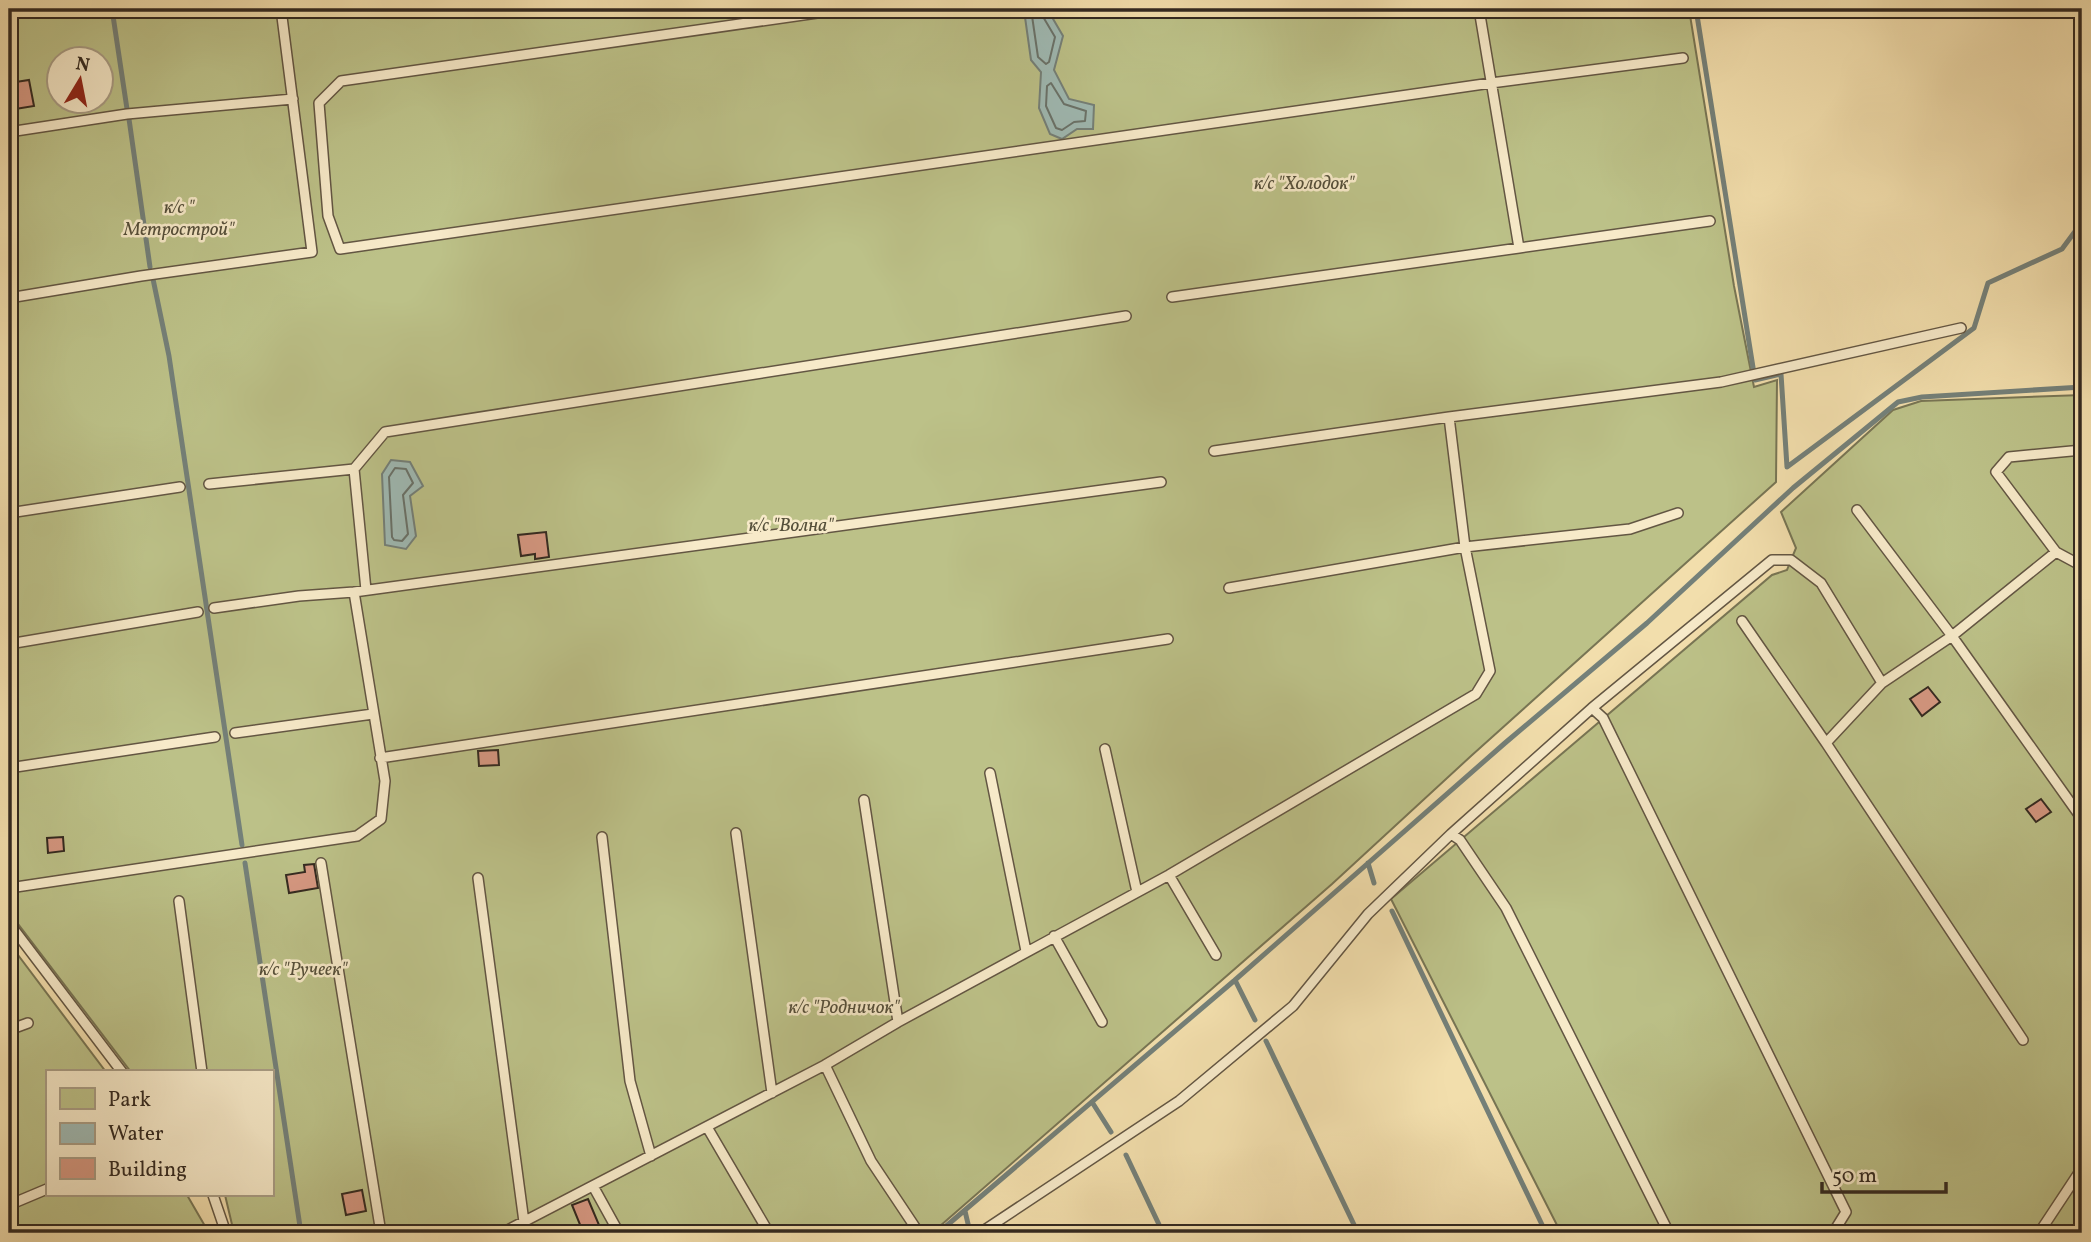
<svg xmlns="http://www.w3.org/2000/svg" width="2091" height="1242" viewBox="0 0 2091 1242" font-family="Vollkorn,serif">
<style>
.green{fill:#bcc188;stroke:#787554;stroke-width:2;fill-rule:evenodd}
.water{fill:#9fbab4;stroke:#748079;stroke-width:2}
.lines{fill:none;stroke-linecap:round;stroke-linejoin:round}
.shore{stroke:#69726a;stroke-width:2}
.stream{stroke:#748079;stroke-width:5}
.building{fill:#d69882;stroke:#332920;stroke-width:2}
.service-casing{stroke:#635643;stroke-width:12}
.service{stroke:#f7eac9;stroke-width:9}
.labels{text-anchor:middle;stroke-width:5;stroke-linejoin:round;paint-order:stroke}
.park-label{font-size:19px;font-style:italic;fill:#554f3a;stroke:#f7eac9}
</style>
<rect width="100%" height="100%" fill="#f2deac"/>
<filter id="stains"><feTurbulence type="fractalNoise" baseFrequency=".00286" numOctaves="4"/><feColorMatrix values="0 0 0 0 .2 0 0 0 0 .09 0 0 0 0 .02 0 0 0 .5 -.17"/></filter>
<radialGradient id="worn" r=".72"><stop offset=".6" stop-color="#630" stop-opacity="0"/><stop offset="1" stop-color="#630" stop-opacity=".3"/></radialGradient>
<path class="green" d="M 9,9 L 1689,9 L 1734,286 L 1754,387 L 1777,380 L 1776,482 L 1471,756 L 1332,884 L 932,1233 L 234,1233 L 225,1195 L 271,1195 L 271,1072 L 131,1072 L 12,916 L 9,918 ZM 60,60 L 102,60 L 102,102 L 60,102 Z
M 2082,395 L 2082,1233 L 1561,1233 L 1391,899 L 1772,575 L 1787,570 L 1796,548 L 1781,512 L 1893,410 L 1921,401 Z
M 9,943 L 106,1072 L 47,1072 L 47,1195 L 187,1195 L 209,1233 L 9,1233 Z"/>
<path class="water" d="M 1024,10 L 1049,12 L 1063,36 L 1054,70 L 1069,99 L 1094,105 L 1093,129 L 1077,129 L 1062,139 L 1050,134 L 1039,108 L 1041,72 L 1031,60 Z
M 391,460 L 410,462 L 423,486 L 410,496 L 416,536 L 406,549 L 385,545 L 382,474 Z"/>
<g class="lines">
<path class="shore" d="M 1031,9 L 1038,57 L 1046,64 L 1049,62 L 1055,37 L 1042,15 L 1041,9
M 1051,83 L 1064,104 L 1086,111 L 1085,121 L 1074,122 L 1062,130 L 1056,128 L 1046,106 L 1047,86 Z
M 395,468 L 406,469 L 413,483 L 403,495 L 408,534 L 402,541 L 394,540 L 392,537 L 389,477 Z"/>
<path class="stream" d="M 112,9 L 127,109
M 1696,9 L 1755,380 L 1781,374 L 1787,467 L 1974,328 L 1988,283 L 2062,249 L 2082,222
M 129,119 L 150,267
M 153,279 L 169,356 L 242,845
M 245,863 L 301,1233
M 1368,863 L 1374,883
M 1392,911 L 1546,1233
M 1235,980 L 1255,1020
M 1266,1041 L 1358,1233
M 1092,1102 L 1111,1132
M 1126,1155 L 1163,1233
M 965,1211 L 969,1228
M 938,1233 L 1235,980 L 1505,743 L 1647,623 L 1793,488 L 1898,402 L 1922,397 L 2082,387"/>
</g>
<path class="building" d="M 29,80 L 34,106 L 9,110 L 9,83 Z
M 546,532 L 549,557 L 535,559 L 535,554 L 521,556 L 518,535 Z
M 1928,687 L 1940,702 L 1922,716 L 1910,699 Z
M 498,750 L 499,765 L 479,766 L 478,751 Z
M 2041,799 L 2051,812 L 2036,822 L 2026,809 Z
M 63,837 L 64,851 L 48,853 L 47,838 Z
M 314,864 L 318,888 L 289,893 L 286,875 L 305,872 L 304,865 Z
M 362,1190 L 366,1211 L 346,1215 L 342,1194 Z
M 588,1199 L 599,1225 L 583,1232 L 572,1205 Z"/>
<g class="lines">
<defs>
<path id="service" d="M 845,9 L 341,81 L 319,103 L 328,216 L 340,249 L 1491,83 L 1683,58
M 9,132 L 127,114 L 293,99
M 1519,248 L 1710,221
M 1172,297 L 1519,248 L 1479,9
M 9,298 L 141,276 L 312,252 L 281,9
M 1214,451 L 1449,417
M 209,484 L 354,469
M 1857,510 L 1952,636 L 2082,819
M 9,513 L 180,487
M 2056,552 L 2082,566
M 1229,588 L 1465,547 L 1630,529 L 1678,513
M 366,590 L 354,469 L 385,432 L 1126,316
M 354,592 L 1161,482
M 1742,621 L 1826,743
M 9,644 L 198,612
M 1882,683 L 1826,743 L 2023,1040
M 1592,708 L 1603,718 L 1846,1212 L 1833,1233
M 235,733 L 373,714
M 1105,749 L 1137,892
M 380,758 L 1168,639
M 9,768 L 215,737
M 990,773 L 1026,951
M 864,800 L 898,1022
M 736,833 L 772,1093
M 1451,834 L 1460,840 L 1506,908 L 1669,1233
M 602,837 L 630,1081 L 651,1156
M 321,863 L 381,1233
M 1169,875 L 1216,955
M 478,878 L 524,1222
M 9,892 L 16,887 L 357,836 L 381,819 L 385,781 L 354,592 L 299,596 L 214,608
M 179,901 L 202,1072
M 9,923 L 122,1072
M 1054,936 L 1102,1022
M 9,1030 L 28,1023
M 707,1127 L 769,1233
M 593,1186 L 619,1233
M 213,1195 L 226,1233
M 9,1205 L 47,1189
M 502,1233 L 825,1065
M 919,1233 L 871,1161 L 825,1065 L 898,1022 L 1169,875 L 1476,694 L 1490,671 L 1465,547 L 1449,417 L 1721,382 L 1961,328
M 980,1233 L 1179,1101 L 1293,1006 L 1368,914 L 1451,834 L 1592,708 L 1772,560 L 1791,560 L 1821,583 L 1882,683 L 1952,636 L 2056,552 L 1996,472 L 2009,457 L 2082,450
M 2039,1233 L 2082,1168"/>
</defs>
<use href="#service" class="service-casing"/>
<use href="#service" class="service"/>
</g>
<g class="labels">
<g class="park-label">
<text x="1304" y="189">к/с "Холодок"</text>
<text x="179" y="213">к/с "<tspan x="179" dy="22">Метрострой"</tspan></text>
<text x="791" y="531">к/с "Волна"</text>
<text x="303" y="975">к/с "Ручеек"</text>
<text x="844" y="1013">к/с "Родничок"</text>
</g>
</g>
<rect width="2091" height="1242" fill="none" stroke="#f2deac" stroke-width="35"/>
<rect x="10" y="10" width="2070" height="1221" fill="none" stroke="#332920" stroke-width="3.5"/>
<rect x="18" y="18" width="2056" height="1207" fill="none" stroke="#332920" stroke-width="2"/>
<rect x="46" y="1070" width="228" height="126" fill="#f7eac9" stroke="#a99d85" stroke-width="2"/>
<rect x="60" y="1088" width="35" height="21" fill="#bcc188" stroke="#a99d85" stroke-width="2"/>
<text x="108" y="1106" font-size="21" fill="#332920">Park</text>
<rect x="60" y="1123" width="35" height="21" fill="#9fbab4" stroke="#a99d85" stroke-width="2"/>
<text x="108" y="1140" font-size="21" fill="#332920">Water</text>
<rect x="60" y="1158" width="35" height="21" fill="#d69882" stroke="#a99d85" stroke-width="2"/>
<text x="108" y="1176" font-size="21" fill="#332920">Building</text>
<g transform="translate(80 80) rotate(10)"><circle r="33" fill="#f7eac9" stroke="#a99d85" stroke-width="2"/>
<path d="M0-5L12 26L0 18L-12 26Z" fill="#8f2418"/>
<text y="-10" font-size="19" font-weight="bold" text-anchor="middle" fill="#332920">N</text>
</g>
<path d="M1822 1182v10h124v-10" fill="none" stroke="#332920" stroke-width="3.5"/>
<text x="1832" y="1182" font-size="21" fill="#332920" stroke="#f7eac9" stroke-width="5" paint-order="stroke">50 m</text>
<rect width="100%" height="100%" filter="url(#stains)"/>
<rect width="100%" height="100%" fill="url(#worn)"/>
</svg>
